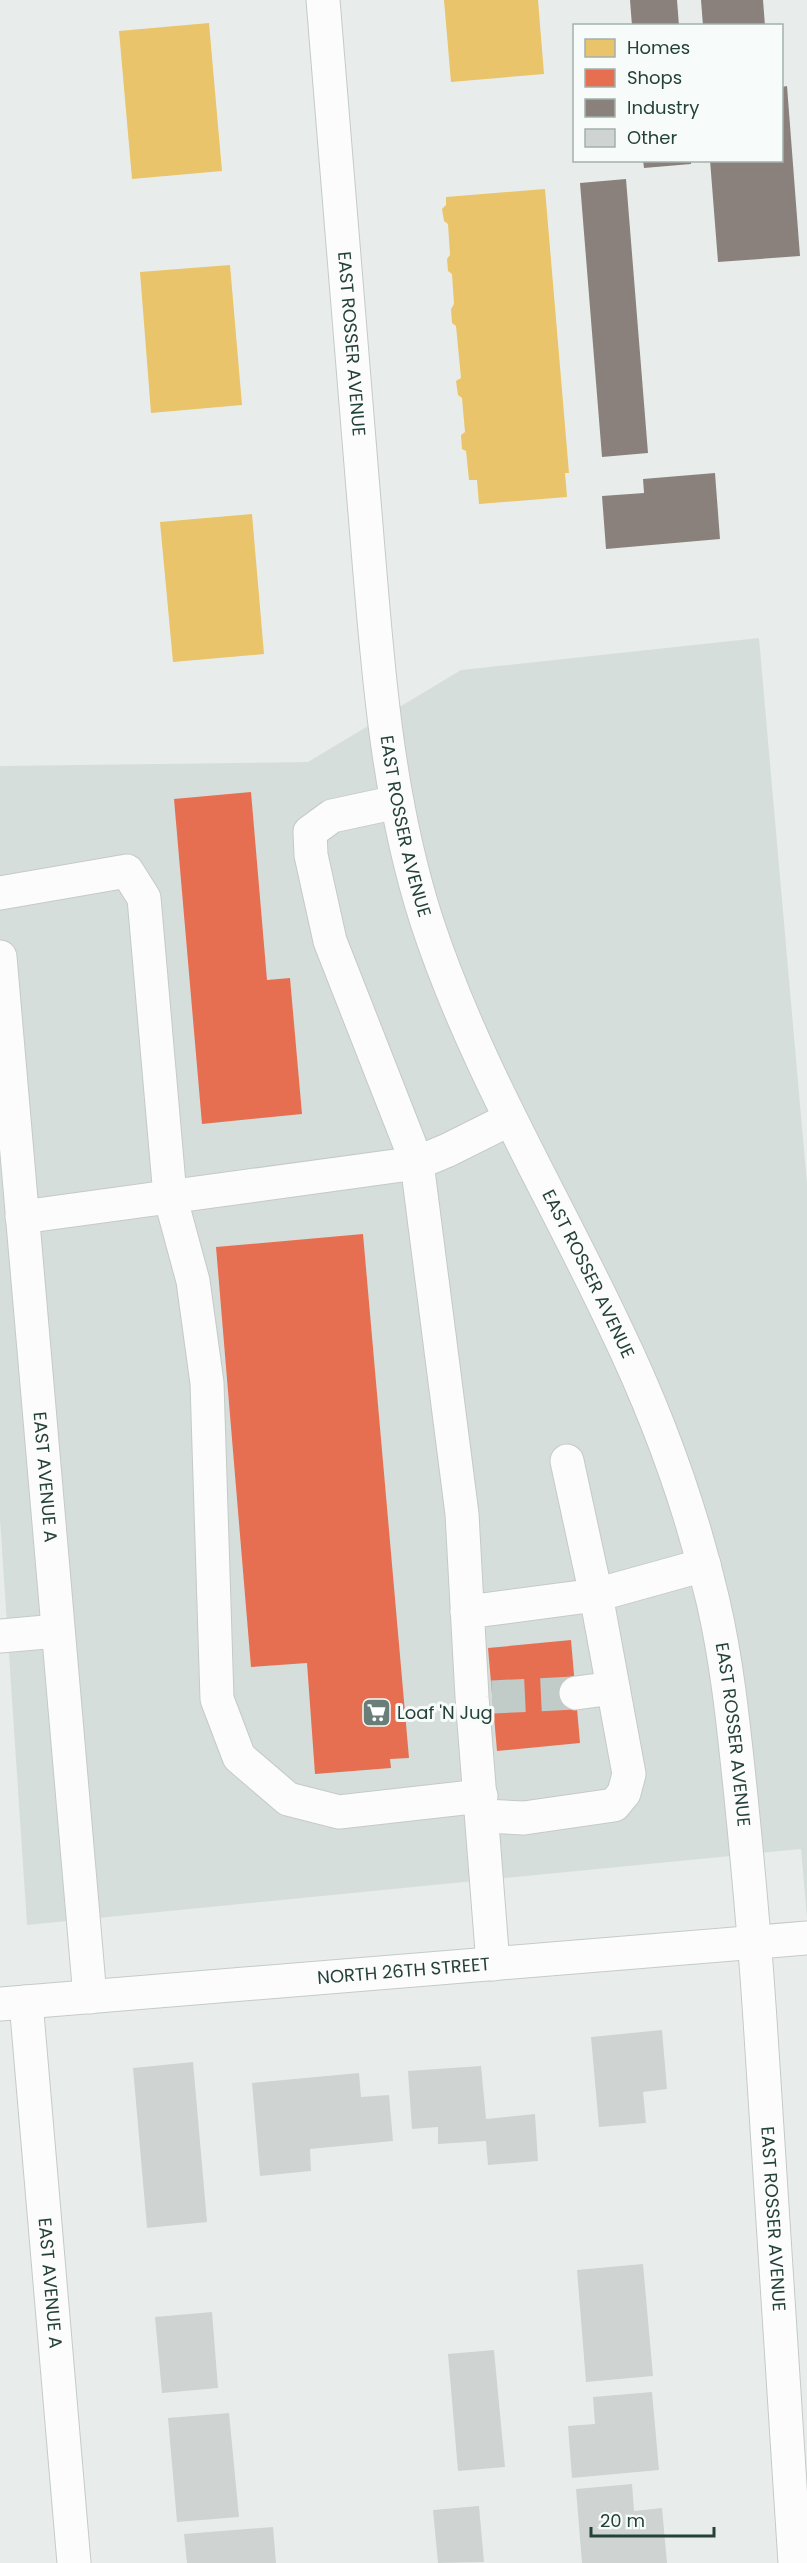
<svg xmlns="http://www.w3.org/2000/svg" width="807" height="2563" viewBox="0 0 807 2563" font-family="Poppins,sans-serif">
<style>
.built{fill:#d6dedb}
.homes{fill:#e9c46a}
.shops{fill:#e76f51}
.industry{fill:#8a817c}
.building{fill:#cfd4d2}
.lines{fill:none;stroke-linecap:round;stroke-linejoin:round}
.minor-tunnel{stroke:#c1cbc8;stroke-width:33;stroke-dasharray:33 16;stroke-linecap:butt}
.minor-casing{stroke:#c5cac8;stroke-width:35}
.minor{stroke:#fcfcfc;stroke-width:33}
.labels{text-anchor:middle;stroke-width:6;stroke-linejoin:round;paint-order:stroke}
.street-label{font-size:18px;fill:#24423a;stroke:#f7fbf9}
.poi-label{font-size:18px;fill:#24423a;stroke:#f7fbf9;text-anchor:start}
</style>
<rect width="100%" height="100%" fill="#e8edeb"/>
<path class="built" d="M 759,638 L 807,1184 L 807,1918 L 801,1849 L 27,1925 L 0,1520 L 0,766 L 308,762 L 461,670 Z"/>
<path class="homes" d="M 444,0 L 538,0 L 544,74 L 451,82 Z
M 209,23 L 222,171 L 132,179 L 119,31 Z
M 545,189 L 569,473 L 565,473 L 567,497 L 479,504 L 477,480 L 469,480 L 466,451 L 462,449 L 461,435 L 465,432 L 462,398 L 458,395 L 456,381 L 461,378 L 456,326 L 452,323 L 451,309 L 454,304 L 452,274 L 448,271 L 447,259 L 450,255 L 448,224 L 444,221 L 442,209 L 446,205 L 446,197 Z
M 230,265 L 242,405 L 151,413 L 140,272 Z
M 252,514 L 264,654 L 173,662 L 160,522 Z"/>
<path class="shops" d="M 251,792 L 267,980 L 290,978 L 302,1114 L 202,1124 L 174,799 Z
M 363,1234 L 409,1758 L 390,1759 L 391,1768 L 315,1774 L 307,1663 L 251,1667 L 216,1247 Z
M 571,1640 L 580,1743 L 497,1751 L 488,1648 Z"/>
<path class="industry" d="M 630,0 L 677,0 L 679,26 L 632,26 Z
M 701,0 L 763,0 L 765,26 L 703,26 Z
M 787,86 L 800,256 L 718,262 L 710,160 L 782,160 L 782,87 Z
M 643,160 L 691,160 L 691,164 L 644,168 Z
M 626,179 L 648,453 L 602,457 L 580,183 Z
M 715,473 L 720,539 L 606,549 L 602,496 L 644,493 L 643,479 Z"/>
<path class="building" d="M 662,2030 L 667,2089 L 643,2092 L 646,2123 L 599,2127 L 591,2037 Z
M 193,2062 L 207,2222 L 147,2228 L 133,2068 Z
M 481,2066 L 486,2119 L 535,2114 L 538,2161 L 488,2165 L 486,2141 L 438,2144 L 438,2127 L 412,2129 L 408,2071 Z
M 359,2073 L 361,2097 L 389,2095 L 393,2141 L 310,2149 L 311,2171 L 260,2176 L 252,2083 Z
M 643,2264 L 653,2376 L 586,2382 L 577,2270 Z
M 212,2312 L 218,2388 L 162,2393 L 155,2317 Z
M 494,2350 L 505,2467 L 458,2471 L 448,2354 Z
M 652,2392 L 659,2470 L 572,2478 L 568,2426 L 595,2424 L 593,2397 Z
M 229,2413 L 239,2517 L 177,2522 L 168,2418 Z
M 632,2484 L 634,2511 L 662,2508 L 667,2563 L 582,2563 L 576,2489 Z
M 479,2506 L 484,2562 L 438,2563 L 433,2510 Z
M 273,2527 L 276,2563 L 187,2563 L 184,2534 Z"/>
<g class="lines">
<path class="minor-tunnel" d="M 492,1697 L 576,1693"/>
<defs>
<g id="minor">
<path id="s1" d="M 323,0 C 337,167 351,334 364,501 C 376,641 383,784 426,919 C 473,1063 551,1191 615,1327 C 657,1414 691,1507 713,1601 C 728,1666 734,1731 741,1797 C 749,1876 756,1955 761,2035 C 773,2211 784,2387 795,2563"/>
<path d="M 397,802 L 332,816 L 310,832 L 311,855 L 330,941 L 417,1163 L 462,1514 L 472,1697 L 493,1964"/>
<path d="M 0,893 L 127,871 L 144,898 L 170,1196 L 193,1281 L 207,1383 L 217,1699 L 239,1757 L 288,1799 L 339,1812 L 481,1796"/>
<path id="s2" d="M 0,957 L 90,1997"/>
<path d="M 22,1217 L 417,1163 L 448,1150 L 510,1119"/>
<path d="M 467,1612 L 596,1595 L 567,1461"/>
<path d="M 0,1636 L 57,1631"/>
<path d="M 576,1693 L 613,1688"/>
<path d="M 483,1816 L 524,1818 L 614,1805 L 624,1793 L 629,1774 L 596,1595 L 704,1565"/>
<path id="s3" d="M 26,2002 L 74,2563"/>
<path id="s4" d="M 0,2004 L 807,1938"/>
</g>
</defs>
<use href="#minor" class="minor-casing"/>
<use href="#minor" class="minor"/>
</g>
<defs>
<symbol id="supermarket-square" viewBox="-11 -11 22 22"><rect x="-9" y="-9" width="18" height="18" rx="4" fill="#697e78" stroke="#f7fbf9"/><path d="M-6-5.5h2.5l.6 2H6L4.5 2H-2.5L-4.4-4H-6ZM-1.5 3.2a1.3 1.3 0 1 0 .1 0ZM3 3.2a1.3 1.3 0 1 0 .1 0Z" fill="#fff"/></symbol>
</defs>
<g fill-rule="evenodd">
<use href="#supermarket-square" x="360" y="1696" width="33" height="33"/>
</g>
<g class="labels">
<g class="street-label">
<text dy="6" stroke="none"><textPath href="#s1" startOffset="345">EAST ROSSER AVENUE</textPath></text>
<text dy="6" stroke="none"><textPath href="#s1" startOffset="831">EAST ROSSER AVENUE</textPath></text>
<text dy="6" stroke="none"><textPath href="#s1" startOffset="1317">EAST ROSSER AVENUE</textPath></text>
<text dy="6" stroke="none"><textPath href="#s2" startOffset="522">EAST AVENUE A</textPath></text>
<text dy="6" stroke="none"><textPath href="#s1" startOffset="1803">EAST ROSSER AVENUE</textPath></text>
<text dy="6" stroke="none"><textPath href="#s4" startOffset="405">NORTH 26TH STREET</textPath></text>
<text dy="6" stroke="none"><textPath href="#s1" startOffset="2289">EAST ROSSER AVENUE</textPath></text>
<text dy="6" stroke="none"><textPath href="#s3" startOffset="282">EAST AVENUE A</textPath></text>
</g>
<g class="poi-label">
<text x="397" y="1719">Loaf 'N Jug</text>
</g>
</g>
<rect x="573" y="24" width="210" height="138" fill="#f7fbf9" stroke="#a3b1ad" stroke-width="1.5"/>
<rect x="585" y="39" width="30" height="18" fill="#e9c46a" stroke="#a3b1ad" stroke-width="1.5"/>
<text x="627" y="54" font-size="18" fill="#24423a">Homes</text>
<rect x="585" y="69" width="30" height="18" fill="#e76f51" stroke="#a3b1ad" stroke-width="1.5"/>
<text x="627" y="84" font-size="18" fill="#24423a">Shops</text>
<rect x="585" y="99" width="30" height="18" fill="#8a817c" stroke="#a3b1ad" stroke-width="1.5"/>
<text x="627" y="114" font-size="18" fill="#24423a">Industry</text>
<rect x="585" y="129" width="30" height="18" fill="#cfd4d2" stroke="#a3b1ad" stroke-width="1.5"/>
<text x="627" y="144" font-size="18" fill="#24423a">Other</text>
<path d="M591 2527v9h123v-9" fill="none" stroke="#24423a" stroke-width="3"/>
<text x="600" y="2527" font-size="18" fill="#24423a" stroke="#f7fbf9" stroke-width="4.5" paint-order="stroke">20 m</text>
</svg>
